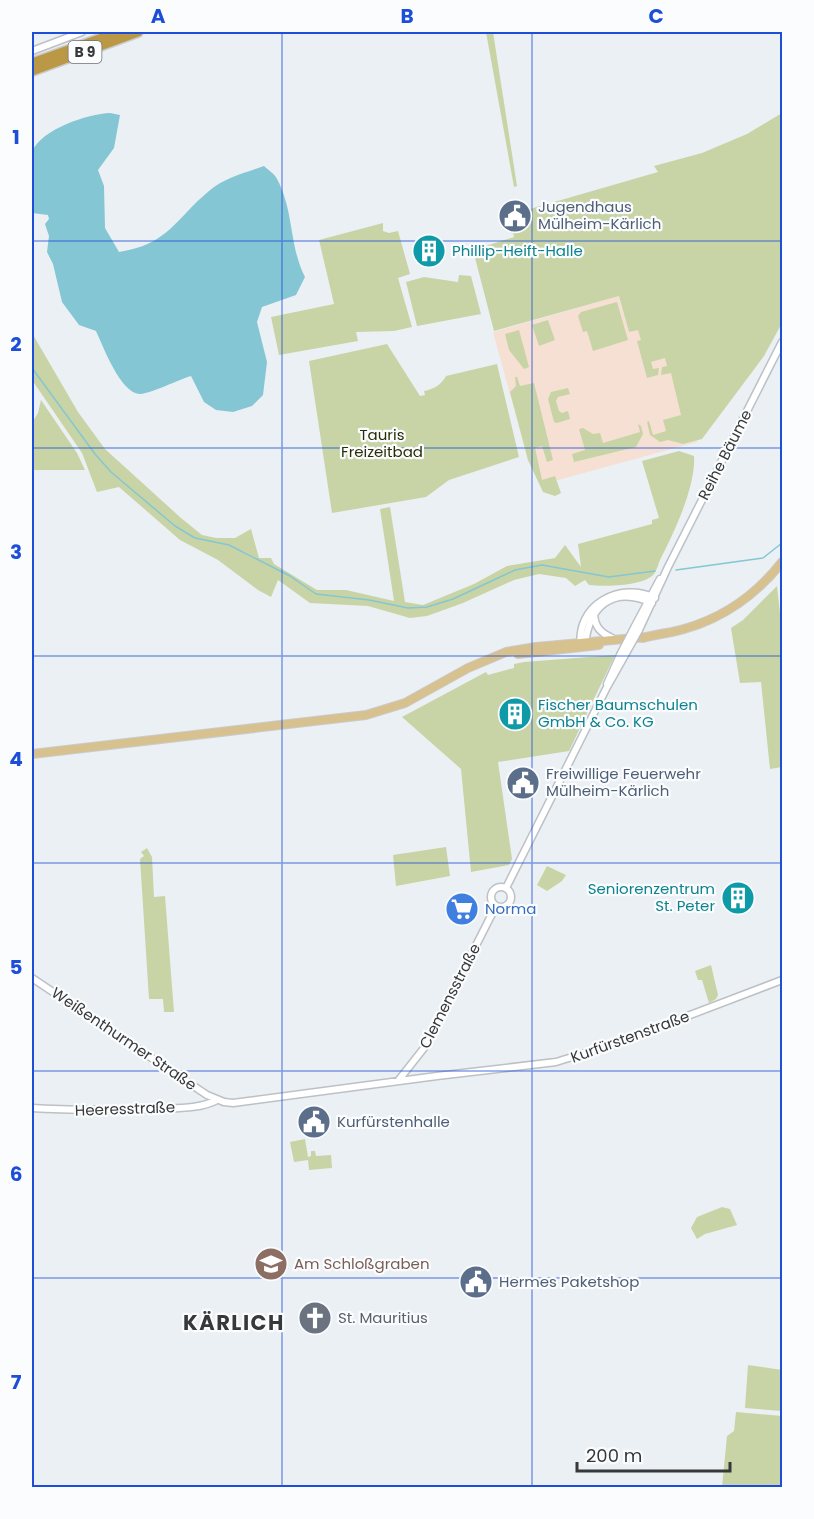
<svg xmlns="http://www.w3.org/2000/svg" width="814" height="1519" viewBox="0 0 814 1519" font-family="Poppins,sans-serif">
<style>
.education{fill:#f6e0d3}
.green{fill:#c8d4a5}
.water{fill:#84c6d3}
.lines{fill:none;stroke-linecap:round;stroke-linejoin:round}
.stream{stroke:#84c6d3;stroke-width:1.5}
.minor-casing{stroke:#bdc1c5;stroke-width:9}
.major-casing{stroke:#cbcbcc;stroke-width:10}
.highway-casing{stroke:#cbcbcc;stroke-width:12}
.minor{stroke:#fff;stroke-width:6}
.major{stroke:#d6c18f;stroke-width:8}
.highway{stroke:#bb9845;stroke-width:9}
.minor-bridge-casing{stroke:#bdc1c5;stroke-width:9;stroke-linecap:butt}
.minor-bridge{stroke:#fff;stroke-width:6}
.grid{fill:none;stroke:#1d4ed8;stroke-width:1.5;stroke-opacity:0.55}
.labels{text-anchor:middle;stroke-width:4.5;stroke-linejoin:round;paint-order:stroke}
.shield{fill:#fafcfe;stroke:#717375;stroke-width:1.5}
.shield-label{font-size:14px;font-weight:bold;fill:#36383a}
.service-label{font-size:15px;fill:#4e5e75;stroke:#fafcfe;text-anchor:start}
.culture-label{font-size:15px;fill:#0d838f;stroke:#fafcfe;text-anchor:start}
.park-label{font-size:15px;fill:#282f08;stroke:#fafcfe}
.street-label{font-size:15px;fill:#36383a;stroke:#fafcfe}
.shop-label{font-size:15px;fill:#366cbe;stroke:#fafcfe;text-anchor:start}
.education-label{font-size:15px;fill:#785e54;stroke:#fafcfe;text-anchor:start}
.worship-label{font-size:15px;fill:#5b616d;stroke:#fafcfe;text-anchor:start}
.district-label{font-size:21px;font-weight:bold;letter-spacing:1.5px;fill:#36383a;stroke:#fafcfe}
.neatline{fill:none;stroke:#1d4ed8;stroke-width:2}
.grid-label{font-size:20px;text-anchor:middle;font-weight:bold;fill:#1d4ed8}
</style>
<rect width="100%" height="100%" fill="#ebf0f4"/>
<path class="education" d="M 619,296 L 629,332 L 663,322 L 697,442 L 540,485 L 528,460 L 493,332 Z"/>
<path class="green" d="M 486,32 L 493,32 L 517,186 L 514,187 Z
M 782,113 L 782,323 L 764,356 L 702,439 L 683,444 L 668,440 L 660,442 L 650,435 L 647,422 L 649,421 L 653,435 L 666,431 L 663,420 L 681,415 L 671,373 L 661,375 L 662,367 L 667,366 L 665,358 L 651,362 L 653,369 L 659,368 L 658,375 L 647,378 L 637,341 L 641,340 L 638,330 L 629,332 L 619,296 L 494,331 L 473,250 L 514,237 L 512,229 L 527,224 L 523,211 L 658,172 L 654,166 L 702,153 L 747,134 Z
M 383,223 L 383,231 L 389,233 L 398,231 L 410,274 L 398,278 L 412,327 L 394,331 L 356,332 L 358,341 L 279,355 L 271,317 L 334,304 L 319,240 Z
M 459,275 L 471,276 L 481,314 L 417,326 L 406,282 L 424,277 L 458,282 Z
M 617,302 L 628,340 L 593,351 L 587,331 L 583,332 L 578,316 L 581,312 Z
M 548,320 L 555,340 L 539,346 L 532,325 Z
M 519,330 L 529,367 L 524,369 L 509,350 L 505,334 Z
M 32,333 L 78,412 L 105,449 L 181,518 L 202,535 L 216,538 L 235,538 L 251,529 L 259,558 L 271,558 L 274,564 L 317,590 L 346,590 L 394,601 L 380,509 L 390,507 L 405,602 L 423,605 L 474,584 L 507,566 L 555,558 L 565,545 L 581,567 L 578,544 L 652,524 L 652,520 L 659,518 L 642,461 L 679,451 L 694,456 C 696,486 674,533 660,560 C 658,565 656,573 652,576 C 640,586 604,587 589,585 L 585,580 L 575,586 L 566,578 L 539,574 L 514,580 L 463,603 L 427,616 L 410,618 L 368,606 L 310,603 L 278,580 L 271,597 L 258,590 L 218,560 L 180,540 L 119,487 L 97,492 L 82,453 L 32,380 Z
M 387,344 L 420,396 L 425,395 L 424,391 C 434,389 441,385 446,376 L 497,364 L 519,457 L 449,480 L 426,497 L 332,513 L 309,361 Z
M 515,377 L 517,377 L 520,386 L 534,383 L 553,460 L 547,462 L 542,446 L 535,448 L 542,480 L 555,476 L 561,493 L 555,496 L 543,492 L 528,460 L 510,392 L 516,386 Z
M 568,388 L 570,394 L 558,397 L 556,401 L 559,411 L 562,413 L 568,411 L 570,419 L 557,423 L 554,422 L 548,399 L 551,392 Z
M 41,400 L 77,453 L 85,470 L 32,470 L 32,423 L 38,413 Z
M 638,424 L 641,426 L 643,434 L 636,447 L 574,462 L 572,454 L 585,450 L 579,429 L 583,428 L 593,434 L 600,433 L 603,443 L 640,432 Z
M 777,586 L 782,631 L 782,767 L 770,769 L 761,682 L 740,683 L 731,628 L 743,620 Z
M 615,655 L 569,751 L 498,762 L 512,859 L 509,865 L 471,872 L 461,769 L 402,717 L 486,672 L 488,675 L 514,668 L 514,664 L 524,662 Z
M 446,847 L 450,876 L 396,886 L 393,855 Z
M 147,848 L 152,857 L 154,897 L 165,896 L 174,1012 L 164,1012 L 163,999 L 149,999 L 140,859 L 144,856 L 141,852 Z
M 547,866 L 566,875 L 562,881 L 547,891 L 537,885 Z
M 711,965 L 718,995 L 716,999 L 709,1003 L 702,980 L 698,980 L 695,971 Z
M 305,1139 L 308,1157 L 311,1156 L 311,1151 L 315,1151 L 316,1156 L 331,1155 L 332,1168 L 309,1170 L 308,1160 L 294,1162 L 290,1142 Z
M 722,1207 L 730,1209 L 737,1225 L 705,1234 L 697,1239 L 691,1228 L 697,1217 Z
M 748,1365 L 782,1370 L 782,1411 L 745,1408 Z
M 736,1412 L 782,1416 L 782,1487 L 722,1487 L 727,1436 L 734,1431 Z"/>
<path class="water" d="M 110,113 L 120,115 L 114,148 L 98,170 L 104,186 L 105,228 L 119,252 C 169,244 174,220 209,191 C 224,178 245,173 264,166 C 268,170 275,174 277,179 C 294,210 289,246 305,277 L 296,295 L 262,307 L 257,322 L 267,362 L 263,395 L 252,406 L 233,412 L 216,410 L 204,402 L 191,376 C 178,380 154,392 141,394 C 121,395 103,346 96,331 L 79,325 L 62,302 L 53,264 L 47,252 L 49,236 L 45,224 L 49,219 L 48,215 L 32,213 C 31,200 28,162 32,152 C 41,129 88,114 110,113 Z"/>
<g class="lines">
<path class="stream" d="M 32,368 L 95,454 L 111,472 L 175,526 L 195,538 L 229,545 L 290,576 L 316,594 L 369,600 L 408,608 L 427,607 L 453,599 L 515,570 L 542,565 L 609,577 L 655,571
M 676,570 L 763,558 L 782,543"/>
<defs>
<path id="minor" d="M 32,51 L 82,32
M 594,614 C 595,628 601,633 614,639
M 635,626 L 660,579
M 639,630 L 668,567 L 782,342
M 585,645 C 589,606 613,585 652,603
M 581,647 C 575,605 620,581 655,598
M 607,684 L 620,655
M491 897a10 10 0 1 1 20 0a10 10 0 1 1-20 0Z
M 506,888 L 607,687 L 625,655
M 32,978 L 207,1095 L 224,1102 L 233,1103 L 437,1076 L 556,1062 L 614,1044 L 782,980
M 398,1081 L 424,1048 L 496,906
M 32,1108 C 74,1111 115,1110 157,1109 C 176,1108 200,1109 217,1100"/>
<path id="major" d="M 643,638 C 656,634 671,633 684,629 C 723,618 757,594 782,562
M 518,654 L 599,645
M 32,754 L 366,715 L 405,703 L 468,668 L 506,652 L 536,647 L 646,637"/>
<path id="highway" d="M 32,63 L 119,32
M 32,71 L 138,32"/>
</defs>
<use href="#minor" class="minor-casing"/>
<use href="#major" class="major-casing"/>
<use href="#highway" class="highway-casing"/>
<use href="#minor" class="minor"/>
<use href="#major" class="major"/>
<use href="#highway" class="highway"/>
<defs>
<path id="minor-bridge" d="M 620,655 L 635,626
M 625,655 L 639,630"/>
</defs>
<use href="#minor-bridge" class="minor-bridge-casing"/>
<use href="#minor-bridge" class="minor-bridge"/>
</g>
<path class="grid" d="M 282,32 L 282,1488M 532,32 L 532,1488M 32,241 L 782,241M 32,448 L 782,448M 32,656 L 782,656M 32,863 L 782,863M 32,1071 L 782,1071M 32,1278 L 782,1278"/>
<defs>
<symbol id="civic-disc" viewBox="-11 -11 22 22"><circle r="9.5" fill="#5c6f8a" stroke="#fafcfe"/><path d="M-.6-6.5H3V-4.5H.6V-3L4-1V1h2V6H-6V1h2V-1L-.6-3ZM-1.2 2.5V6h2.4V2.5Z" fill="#fff"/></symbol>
<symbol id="building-disc" viewBox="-11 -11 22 22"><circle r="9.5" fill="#0f9aa8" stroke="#fafcfe"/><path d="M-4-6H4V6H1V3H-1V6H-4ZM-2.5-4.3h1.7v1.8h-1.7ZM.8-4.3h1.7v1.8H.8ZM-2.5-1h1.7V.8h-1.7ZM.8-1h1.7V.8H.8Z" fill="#fff"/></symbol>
<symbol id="supermarket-disc" viewBox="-11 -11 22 22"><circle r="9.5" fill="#3f7fe0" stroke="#fafcfe"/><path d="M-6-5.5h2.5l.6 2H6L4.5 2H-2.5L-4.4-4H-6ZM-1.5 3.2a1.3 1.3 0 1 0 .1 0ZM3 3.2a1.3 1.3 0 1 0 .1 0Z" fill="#fff"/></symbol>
<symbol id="school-disc" viewBox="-11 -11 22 22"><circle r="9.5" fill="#8d6e63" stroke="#fafcfe"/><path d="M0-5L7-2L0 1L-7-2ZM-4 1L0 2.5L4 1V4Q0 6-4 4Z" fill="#fff"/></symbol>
<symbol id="church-disc" viewBox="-11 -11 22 22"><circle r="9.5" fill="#6b7280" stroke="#fafcfe"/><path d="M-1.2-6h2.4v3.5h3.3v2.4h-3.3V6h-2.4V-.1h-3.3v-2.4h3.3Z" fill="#fff"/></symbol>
</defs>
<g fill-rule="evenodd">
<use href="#civic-disc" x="496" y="197" width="38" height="38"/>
<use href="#building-disc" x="410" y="232" width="38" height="38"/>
<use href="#building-disc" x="496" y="695" width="38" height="38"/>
<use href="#civic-disc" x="504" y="764" width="38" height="38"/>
<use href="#building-disc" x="719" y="879" width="38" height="38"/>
<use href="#supermarket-disc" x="443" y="890" width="38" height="38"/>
<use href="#civic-disc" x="295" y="1103" width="38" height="38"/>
<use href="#school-disc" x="252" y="1245" width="38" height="38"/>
<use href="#civic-disc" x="457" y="1263" width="38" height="38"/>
<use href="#church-disc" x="296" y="1299" width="38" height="38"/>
</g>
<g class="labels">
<rect class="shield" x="68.5" y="41" width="33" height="22" rx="4.5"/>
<g class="shield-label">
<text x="85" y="57">B 9</text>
</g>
<g class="service-label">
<text x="538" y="212">Jugendhaus<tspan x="538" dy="17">Mülheim-Kärlich</tspan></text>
<text x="546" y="779">Freiwillige Feuerwehr<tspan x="546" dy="17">Mülheim-Kärlich</tspan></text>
<text x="337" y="1127">Kurfürstenhalle</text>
<text x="499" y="1287">Hermes Paketshop</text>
</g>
<g class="culture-label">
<text x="452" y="256">Phillip-Heift-Halle</text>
<text x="538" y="710">Fischer Baumschulen<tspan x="538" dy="17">GmbH &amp; Co. KG</tspan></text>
<text x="715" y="894" text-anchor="end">Seniorenzentrum<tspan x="715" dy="17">St. Peter</tspan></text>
</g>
<g class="park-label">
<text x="382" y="440">Tauris<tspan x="382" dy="17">Freizeitbad</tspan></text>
</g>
<g class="street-label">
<text transform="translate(725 455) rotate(-63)" y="5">Reihe Bäume</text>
<text transform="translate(450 996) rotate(-63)" y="5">Clemensstraße</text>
<text transform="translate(630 1037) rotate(-20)" y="5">Kurfürstenstraße</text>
<text transform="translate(124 1039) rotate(34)" y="5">Weißenthurmer Straße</text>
<text transform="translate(125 1109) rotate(-2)" y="5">Heeresstraße</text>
</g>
<g class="shop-label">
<text x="485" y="914">Norma</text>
</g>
<g class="education-label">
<text x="294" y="1269">Am Schloßgraben</text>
</g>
<g class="worship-label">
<text x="338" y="1323">St. Mauritius</text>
</g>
<g class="district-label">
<text x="234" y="1330">KÄRLICH</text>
</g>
</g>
<rect width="814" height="1519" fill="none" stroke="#fafcfe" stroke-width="66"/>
<path d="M577 1462v9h153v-9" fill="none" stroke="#36383a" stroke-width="3"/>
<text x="586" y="1462" font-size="18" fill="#36383a" stroke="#fafcfe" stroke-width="4.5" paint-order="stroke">200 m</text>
<rect x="33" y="33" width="748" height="1453" class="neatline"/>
<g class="grid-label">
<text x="158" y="23">A</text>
<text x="407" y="23">B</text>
<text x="656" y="23">C</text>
<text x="16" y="144">1</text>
<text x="16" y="351">2</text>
<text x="16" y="559">3</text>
<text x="16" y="766">4</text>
<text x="16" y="974">5</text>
<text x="16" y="1181">6</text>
<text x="16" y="1389">7</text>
</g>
</svg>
